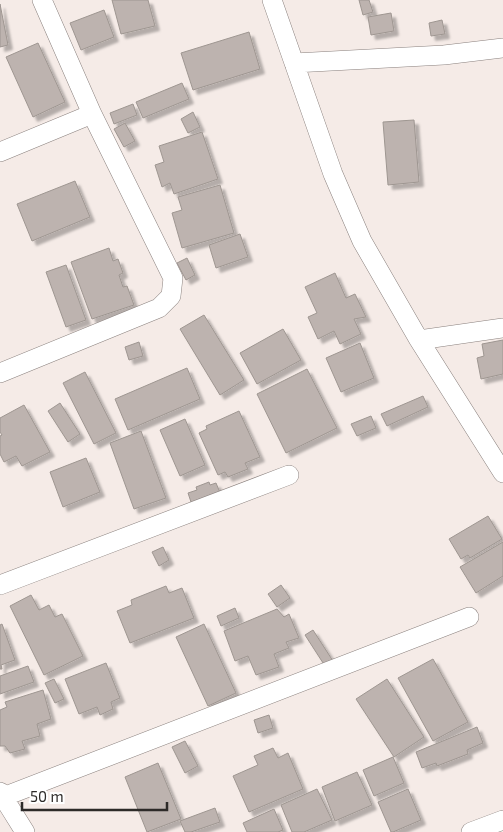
<svg xmlns="http://www.w3.org/2000/svg" width="503" height="832" viewBox="0 0 503 832" font-family="'Exo 2',sans-serif">
<style>
.building{fill:#bdb3af;stroke:#9e9691;filter:url(#shadow)}
.lines{fill:none;stroke-linecap:round;stroke-linejoin:round}
.street-casing{stroke:#8a817e;stroke-width:20}
.street{stroke:#fff;stroke-width:19}
</style>
<defs>
<filter id="shadow"><feDropShadow dx="4.5" dy="4.5" stdDeviation="1" flood-color="#0004"/></filter>
</defs>
<rect width="100%" height="100%" fill="#f5ebe7"/>
<path class="building" d="M 112,0 L 148,0 L 155,26 L 121,34 Z
M 359,0 L 369,0 L 373,12 L 363,15 Z
M 0,4 L 8,45 L 0,47 Z
M 104,10 L 114,37 L 81,50 L 70,23 Z
M 391,13 L 394,31 L 371,35 L 368,17 Z
M 442,20 L 445,34 L 431,36 L 429,23 Z
M 249,32 L 260,69 L 193,90 L 181,53 Z
M 38,43 L 65,102 L 33,117 L 6,57 Z
M 182,83 L 189,99 L 143,118 L 136,102 Z
M 133,104 L 137,115 L 114,124 L 110,113 Z
M 193,112 L 200,127 L 188,133 L 181,119 Z
M 414,120 L 419,182 L 388,185 L 383,122 Z
M 125,123 L 135,141 L 124,147 L 114,129 Z
M 202,132 L 218,179 L 174,194 L 170,183 L 162,187 L 155,165 L 164,162 L 159,146 Z
M 75,181 L 90,217 L 32,241 L 17,204 Z
M 220,185 L 234,233 L 182,248 L 172,213 L 182,210 L 178,197 Z
M 240,234 L 248,257 L 216,268 L 209,245 Z
M 109,248 L 113,261 L 118,259 L 123,273 L 119,275 L 123,287 L 127,286 L 134,305 L 92,319 L 71,262 Z
M 187,258 L 195,275 L 186,280 L 177,263 Z
M 66,265 L 86,320 L 66,327 L 46,272 Z
M 335,273 L 346,298 L 355,294 L 366,317 L 354,319 L 361,334 L 340,344 L 334,331 L 318,339 L 308,317 L 317,313 L 305,287 Z
M 204,315 L 244,380 L 220,395 L 180,329 Z
M 283,329 L 301,360 L 257,384 L 240,353 Z
M 503,340 L 503,374 L 481,379 L 477,358 L 484,356 L 482,344 Z
M 139,342 L 143,356 L 129,360 L 125,347 Z
M 360,343 L 374,378 L 341,392 L 326,358 Z
M 187,368 L 200,399 L 128,430 L 115,399 Z
M 307,369 L 337,428 L 286,453 L 257,394 Z
M 85,372 L 116,433 L 94,444 L 63,383 Z
M 423,396 L 428,407 L 387,426 L 381,414 Z
M 60,403 L 80,434 L 68,442 L 48,411 Z
M 24,405 L 50,452 L 22,466 L 16,456 L 4,462 L 0,454 L 0,436 L 2,435 L 0,432 L 0,418 Z
M 239,411 L 260,457 L 245,463 L 248,469 L 228,477 L 225,472 L 218,475 L 199,433 L 207,429 L 206,426 Z
M 371,416 L 376,428 L 357,436 L 351,424 Z
M 185,419 L 205,465 L 180,476 L 160,430 Z
M 141,431 L 166,498 L 134,509 L 110,443 Z
M 86,458 L 100,492 L 63,507 L 50,472 Z
M 209,482 L 210,485 L 216,483 L 221,495 L 192,505 L 188,493 L 197,490 L 196,487 Z
M 488,516 L 502,539 L 470,558 L 468,555 L 461,559 L 449,539 Z
M 503,542 L 503,576 L 476,593 L 460,567 Z
M 163,547 L 169,560 L 159,566 L 152,552 Z
M 281,585 L 290,598 L 277,607 L 268,594 Z
M 166,586 L 169,593 L 182,588 L 194,618 L 130,643 L 117,611 L 132,605 L 131,600 Z
M 31,595 L 39,610 L 49,605 L 55,617 L 62,614 L 83,656 L 44,675 L 10,606 Z
M 235,608 L 239,618 L 221,626 L 217,616 Z
M 277,609 L 284,617 L 289,614 L 299,638 L 286,642 L 289,648 L 274,654 L 279,667 L 256,675 L 248,656 L 235,661 L 224,631 Z
M 2,624 L 15,660 L 1,665 L 2,669 L 0,669 L 0,625 Z
M 204,624 L 236,693 L 208,706 L 176,637 Z
M 313,630 L 333,661 L 325,666 L 305,635 Z
M 433,659 L 468,722 L 433,741 L 398,678 Z
M 106,663 L 120,698 L 111,702 L 113,709 L 100,715 L 97,707 L 79,714 L 65,679 Z
M 28,666 L 34,682 L 0,694 L 0,676 Z
M 54,679 L 64,699 L 55,703 L 45,683 Z
M 387,679 L 424,737 L 394,757 L 356,699 Z
M 43,690 L 51,719 L 37,724 L 40,736 L 22,741 L 25,749 L 10,753 L 5,746 L 0,746 L 0,710 L 7,707 L 5,702 Z
M 269,715 L 273,728 L 258,733 L 254,720 Z
M 477,727 L 483,743 L 467,750 L 468,754 L 437,766 L 436,763 L 422,768 L 416,752 Z
M 185,741 L 198,766 L 185,773 L 172,747 Z
M 273,748 L 278,758 L 288,753 L 303,789 L 249,812 L 233,776 L 258,765 L 254,756 Z
M 393,757 L 404,783 L 374,796 L 363,770 Z
M 158,763 L 181,819 L 147,832 L 125,777 Z
M 357,772 L 372,805 L 335,821 L 322,787 Z
M 317,789 L 332,820 L 304,832 L 292,832 L 281,805 Z
M 408,789 L 421,820 L 393,832 L 391,832 L 378,802 Z
M 215,808 L 220,822 L 191,832 L 185,832 L 180,821 Z
M 274,809 L 283,830 L 278,832 L 247,832 L 243,823 Z"/>
<g class="lines">
<defs>
<path id="street" d="M 272,0 L 333,174 L 362,241 L 419,340 L 503,473
M 294,63 L 444,55 L 503,48
M 0,152 L 92,114
M 419,340 L 503,328
M 0,373 L 159,308 L 171,296 L 173,278 L 92,114 L 42,0
M 0,585 L 289,475
M 0,792 L 25,832
M 3,797 L 469,617
M 471,832 L 503,820"/>
</defs>
<use href="#street" class="street-casing"/>
<use href="#street" class="street"/>
</g>
<path d="M22 802v8h145v-8" fill="none" stroke="#2d2a28" stroke-width="2.5"/>
<text x="30" y="802" font-size="15" fill="#2d2a28" stroke="#ffffff" stroke-width="4" paint-order="stroke">50 m</text>
</svg>
